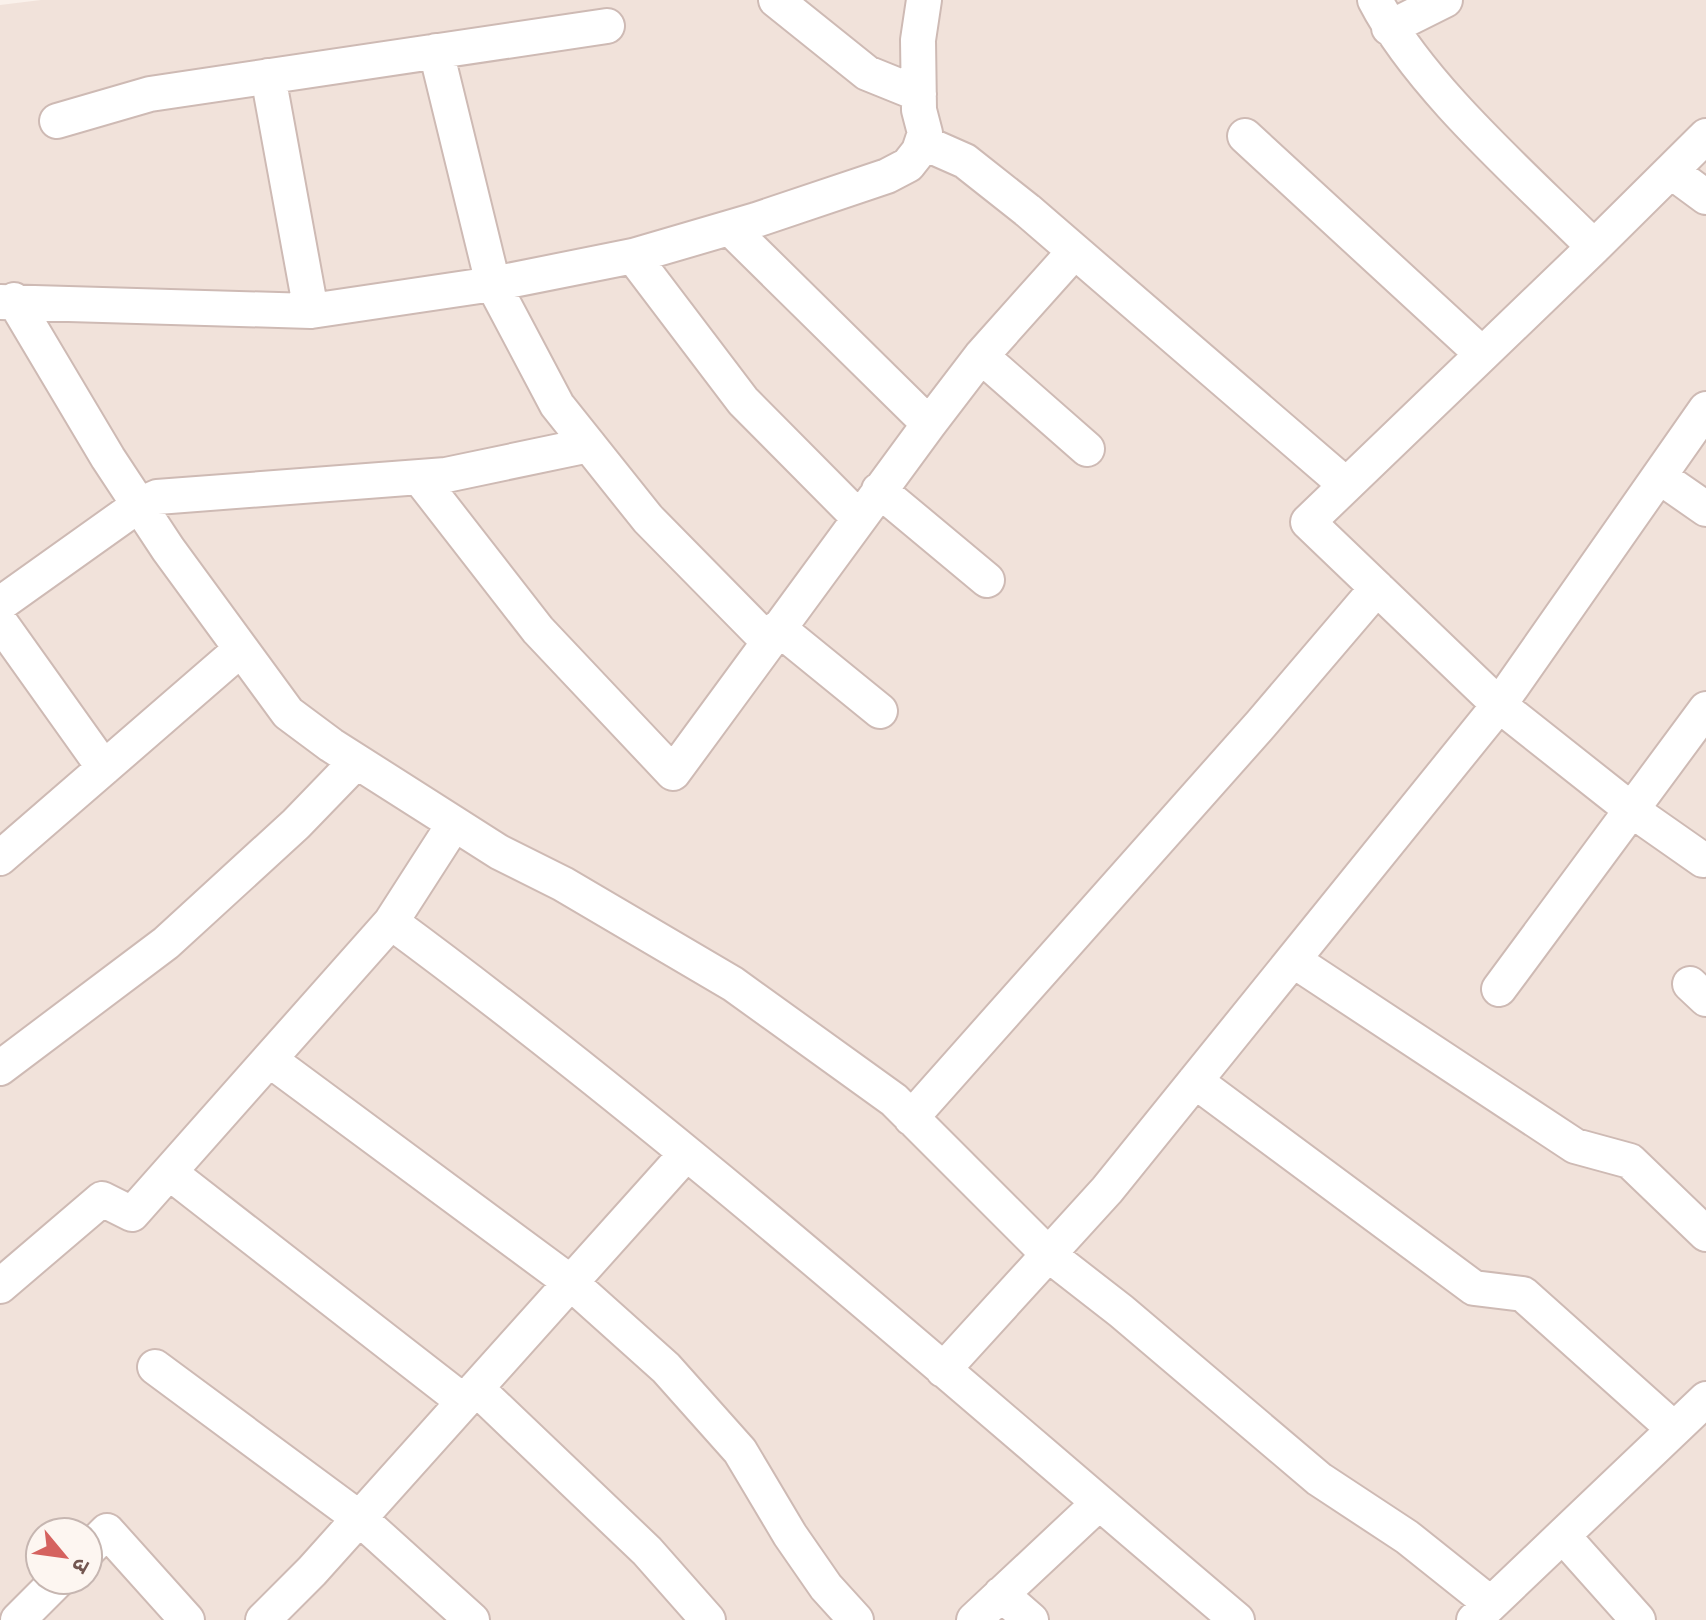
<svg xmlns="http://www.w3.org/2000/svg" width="1706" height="1620" viewBox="0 0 1706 1620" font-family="Roboto,'Noto Sans Devanagari',sans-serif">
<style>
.residential{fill:#f1e2da;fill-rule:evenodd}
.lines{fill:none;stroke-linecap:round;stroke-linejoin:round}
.minor-casing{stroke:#cebab4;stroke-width:38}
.minor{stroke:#fff;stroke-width:34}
</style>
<rect width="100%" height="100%" fill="#faf1eb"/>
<path class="residential" d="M 41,0 L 1706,0 L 1706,1620 L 0,1620 L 0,5 ZM 40,1532 L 88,1532 L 88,1580 L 40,1580 Z"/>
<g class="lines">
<defs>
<path id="minor" d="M 776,0 L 867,73 L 919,94
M 1375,0 C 1420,87 1523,176 1594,247 L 1706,136
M 1389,28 L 1445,0
M 436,51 L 493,284 L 557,405 L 648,519 L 768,641
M 268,76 L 311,311
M 57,121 L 150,94 L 607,26
M 1245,136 L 1482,354
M 922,142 L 965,161 L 1027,210 L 1346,485
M 1672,172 L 1706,197
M 730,228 L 929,424
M 1594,247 L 1308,522 L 1499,705 L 1633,811 L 1703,860
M 633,256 L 743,401 L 858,517
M 14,300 L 108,458 L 168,549 L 288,713 L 331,745 L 499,852 L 563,884 L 733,984 L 894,1100 L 1049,1255 L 1121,1311 L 1319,1479 L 1407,1537 L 1491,1604
M 0,302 L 311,311 L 493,284 L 633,256 L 756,220 L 887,176 L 908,165 L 919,151 L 925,133 L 919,110 L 918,40 L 924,0
M 981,356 L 1087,449
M 419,477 L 538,630 L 673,773 L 929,424 L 981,356 L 1074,252
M 1660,477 L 1706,509
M 879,490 L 987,580
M 0,604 L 139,505 L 157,497 L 446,475 L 589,445
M 0,622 L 104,768
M 778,628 L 880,711
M 0,858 L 240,650
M 391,922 L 454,824
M 1293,960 L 1575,1146 L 1630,1161 L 1706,1234
M 1690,984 L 1706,999
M 1499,989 L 1706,709
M 270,1060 L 570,1282 L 666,1368 L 740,1451 L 790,1535 L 826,1587 L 856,1620
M 0,1068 L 166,943 L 296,824 L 356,762
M 1195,1081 L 1474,1288 L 1523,1294 L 1674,1429
M 911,1118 L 1261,724 L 1377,588
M 170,1173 L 463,1401
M 0,1286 L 102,1199 L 132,1214 L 391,922 C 685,1139 958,1384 1237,1620
M 155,1367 L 359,1518 L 472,1620
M 943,1370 L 1107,1190 L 1499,705 L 1706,409
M 476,1388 L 647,1551 L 708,1620
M 1563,1536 L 1638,1620
M 88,1550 L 107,1531 L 187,1620
M 1001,1594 L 1031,1620
M 18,1620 L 58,1580
M 263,1620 L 312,1571 L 686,1154
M 974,1620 L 1099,1503
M 1474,1620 L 1706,1399"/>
</defs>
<use href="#minor" class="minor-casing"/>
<use href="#minor" class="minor"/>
</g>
<g transform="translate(64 1556) rotate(119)"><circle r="38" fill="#fdf6f1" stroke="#c6b6b1" stroke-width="2"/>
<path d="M0-6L14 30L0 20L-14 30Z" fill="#d5625f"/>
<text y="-12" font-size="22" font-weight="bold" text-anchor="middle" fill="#735650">उ</text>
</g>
</svg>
